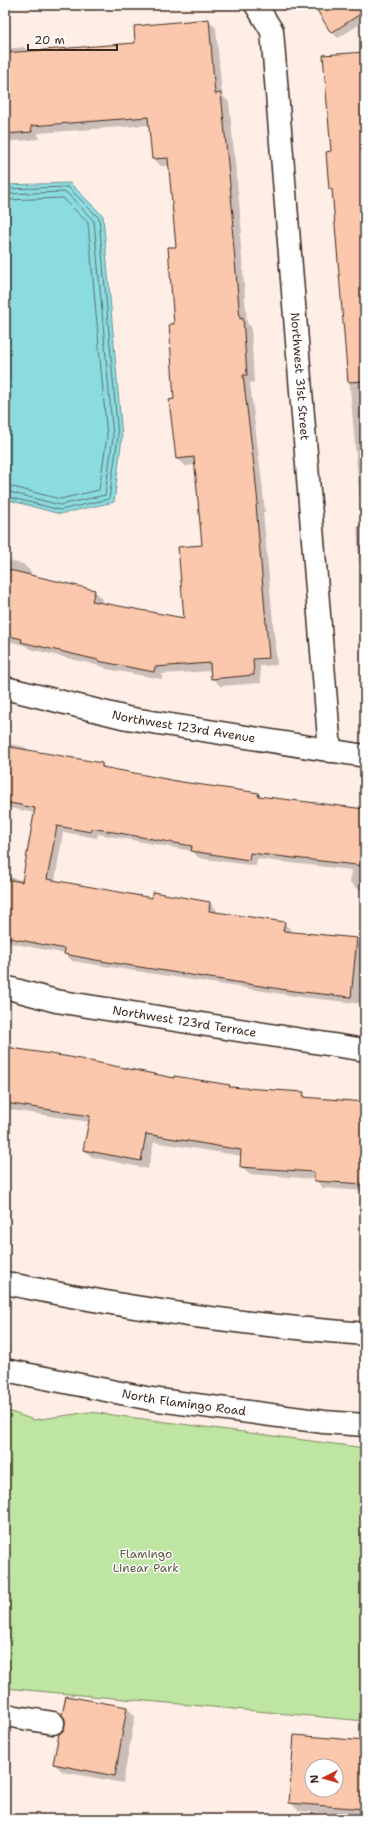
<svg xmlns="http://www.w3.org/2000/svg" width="370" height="1824" viewBox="0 0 370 1824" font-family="'Shantell Sans',sans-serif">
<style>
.green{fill:#bee5a1;stroke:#7c8860}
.water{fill:#8bdce1;stroke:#6b9593}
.shadow{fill:#0003;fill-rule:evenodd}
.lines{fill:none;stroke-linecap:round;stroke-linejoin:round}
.shore{stroke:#5b716c;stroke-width:1}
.building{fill:#fcc8ad;stroke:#3b2a1e;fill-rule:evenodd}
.minor-casing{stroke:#3b2a1e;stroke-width:25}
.highway-casing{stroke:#3b2a1e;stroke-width:25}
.minor{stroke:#fff;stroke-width:22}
.highway{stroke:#fff;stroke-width:22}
.labels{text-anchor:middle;stroke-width:3;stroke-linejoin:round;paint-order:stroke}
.street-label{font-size:12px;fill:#3b2a1e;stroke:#fff}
.park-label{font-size:12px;fill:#5c593f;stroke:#fff}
</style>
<rect width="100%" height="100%" fill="#feeee6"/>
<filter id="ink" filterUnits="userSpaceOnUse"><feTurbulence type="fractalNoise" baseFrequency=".025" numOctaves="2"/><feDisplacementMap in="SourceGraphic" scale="8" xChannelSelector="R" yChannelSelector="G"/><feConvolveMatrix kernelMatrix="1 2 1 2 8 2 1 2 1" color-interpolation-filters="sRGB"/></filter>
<g filter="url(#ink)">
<path class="green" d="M 5,1410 L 34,1420 L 90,1412 L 365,1448 L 365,1721 L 5,1688 Z"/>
<path class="water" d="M 70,183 L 103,216 L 122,437 L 114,502 L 60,514 L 5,499 L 5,185 Z"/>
<path class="shadow" d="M 315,5 L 365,5 L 365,21 L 338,38 L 331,32 Z
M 208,20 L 216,28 L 222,95 L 229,102 L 242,233 L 240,234 L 247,323 L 251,327 L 254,382 L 250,383 L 262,482 L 265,512 L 263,512 L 277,665 L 260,666 L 261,683 L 220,686 L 212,678 L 212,671 L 162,674 L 162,679 L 106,669 L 104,667 L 30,649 L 26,646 L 5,640 L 5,560 L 23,564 L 31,572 L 30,576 L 94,591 L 102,599 L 101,604 L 185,620 L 203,546 L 196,465 L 185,466 L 177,459 L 175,400 L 177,248 L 170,166 L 161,166 L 153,159 L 150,125 L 38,133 L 39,139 L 5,142 L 5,49 L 24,47 L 29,52 L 136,44 Z
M 365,53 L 365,568 L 359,562 L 357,527 L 362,526 L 333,193 L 330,189 L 327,153 L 332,152 Z
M 5,743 L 25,747 L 29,751 L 102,764 L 107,769 L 182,783 L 258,794 L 262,798 L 365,809 L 365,890 L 357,889 L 350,882 L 351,870 L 257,859 L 256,866 L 199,858 L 192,851 L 98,834 L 97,838 L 63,832 L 55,881 L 153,899 L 154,893 L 210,903 L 217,910 L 216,913 L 284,923 L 291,930 L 291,933 L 356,939 L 360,944 L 365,944 L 365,1004 L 301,997 L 72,961 L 66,954 L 5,942 L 5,876 L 23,880 L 35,813 L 5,807 Z
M 5,1043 L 10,1044 L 15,1049 L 175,1079 L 229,1086 L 232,1089 L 303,1093 L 309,1099 L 365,1103 L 365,1191 L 323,1188 L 315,1179 L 249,1174 L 241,1167 L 242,1156 L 154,1142 L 148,1169 L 92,1157 L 84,1150 L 90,1122 L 5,1109 Z
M 66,1697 L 127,1708 L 135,1716 L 123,1783 L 63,1772 L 54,1764 L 66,1726 Z
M 295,1736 L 365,1742 L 365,1817 L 299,1811 L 290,1802 ZM 312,1766 L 336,1766 L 336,1790 L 312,1790 Z"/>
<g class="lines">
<path class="shore" d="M 5,189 L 68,187 L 99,218 L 118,437 L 109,499 L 60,510 L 5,496
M 5,194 L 66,192 L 94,221 L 113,437 L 105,495 L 60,505 L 5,491
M 5,200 L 63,198 L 88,223 L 107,437 L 99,490 L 60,499 L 5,485"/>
</g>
<path class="building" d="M 314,5 L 365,5 L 365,11 L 331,33 Z
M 209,19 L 215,94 L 221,93 L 234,226 L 232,226 L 240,319 L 243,318 L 247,375 L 243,375 L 255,474 L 258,504 L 256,505 L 269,658 L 253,659 L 254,675 L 211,679 L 210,663 L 155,667 L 154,672 L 98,661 L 98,660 L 21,642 L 22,639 L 5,635 L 5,569 L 95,590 L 92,601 L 184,618 L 178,547 L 202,545 L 194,457 L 176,459 L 169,400 L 174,399 L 169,324 L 174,324 L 168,247 L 176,247 L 168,158 L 152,159 L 148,117 L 31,126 L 32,132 L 5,134 L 5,53 L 135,43 L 134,26 Z
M 365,52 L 365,381 L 348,382 L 332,189 L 329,189 L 326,152 L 331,151 L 323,55 Z
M 5,746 L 102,763 L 102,767 L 182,782 L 259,793 L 258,796 L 365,809 L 365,866 L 250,853 L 249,860 L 191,851 L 192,846 L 91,828 L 91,832 L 57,826 L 47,879 L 152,898 L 153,892 L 210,902 L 209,911 L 285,922 L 283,931 L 357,938 L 351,997 L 293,991 L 101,961 L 64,954 L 65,949 L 5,937 L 5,879 L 22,882 L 35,808 L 5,802 Z
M 5,1047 L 70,1057 L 174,1078 L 174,1076 L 230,1085 L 229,1087 L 304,1092 L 303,1097 L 365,1102 L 365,1184 L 314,1181 L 314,1172 L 240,1167 L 241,1150 L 146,1134 L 141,1161 L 83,1150 L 90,1116 L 5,1103 Z
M 66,1696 L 127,1707 L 115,1776 L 53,1764 L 59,1734 L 63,1731 L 65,1725 L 65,1719 L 62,1715 Z
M 294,1735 L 365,1741 L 365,1809 L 289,1803 ZM 312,1766 L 336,1766 L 336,1790 L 312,1790 Z"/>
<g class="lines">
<defs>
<g id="minor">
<path id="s1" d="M 256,5 L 272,31 L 330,751"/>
<path id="s2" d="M 5,688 L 127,718 L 365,756"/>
<path id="s3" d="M 5,987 L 56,1001 L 365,1050"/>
<path d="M 5,1715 L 53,1723"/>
</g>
<g id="highway">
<path d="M 5,1283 C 124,1308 244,1325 365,1334"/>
<path id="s4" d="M 5,1370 L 151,1399 L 324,1422 L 365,1425"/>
</g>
</defs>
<use href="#minor" class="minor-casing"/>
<use href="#highway" class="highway-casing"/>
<use href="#minor" class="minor"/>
<use href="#highway" class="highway"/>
</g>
</g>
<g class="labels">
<g class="street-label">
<text dy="4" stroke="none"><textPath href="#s1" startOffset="377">Northwest 31st Street</textPath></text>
<text dy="4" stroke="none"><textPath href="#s2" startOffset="183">Northwest 123rd Avenue</textPath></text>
<text dy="4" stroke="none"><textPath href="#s3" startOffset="183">Northwest 123rd Terrace</textPath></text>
<text dy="4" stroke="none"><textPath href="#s4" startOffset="182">North Flamingo Road</textPath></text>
</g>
<g class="park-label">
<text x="146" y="1558">Flamingo<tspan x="146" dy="14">Linear Park</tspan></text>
</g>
</g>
<rect width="370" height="1824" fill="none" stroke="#fff" stroke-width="20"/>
<rect x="10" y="10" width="350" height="1804" fill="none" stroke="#3b2a1e" stroke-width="1.5" filter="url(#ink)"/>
<g transform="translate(324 1778) rotate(264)"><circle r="19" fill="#ffffff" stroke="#b1aaa5"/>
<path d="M0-3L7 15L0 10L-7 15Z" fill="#c8321e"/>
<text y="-6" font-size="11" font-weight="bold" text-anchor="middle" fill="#3b2a1e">N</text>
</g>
<path d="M28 44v6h89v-6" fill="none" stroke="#3b2a1e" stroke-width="2"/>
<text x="34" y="44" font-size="12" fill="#3b2a1e" stroke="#ffffff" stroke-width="3" paint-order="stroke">20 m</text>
</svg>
